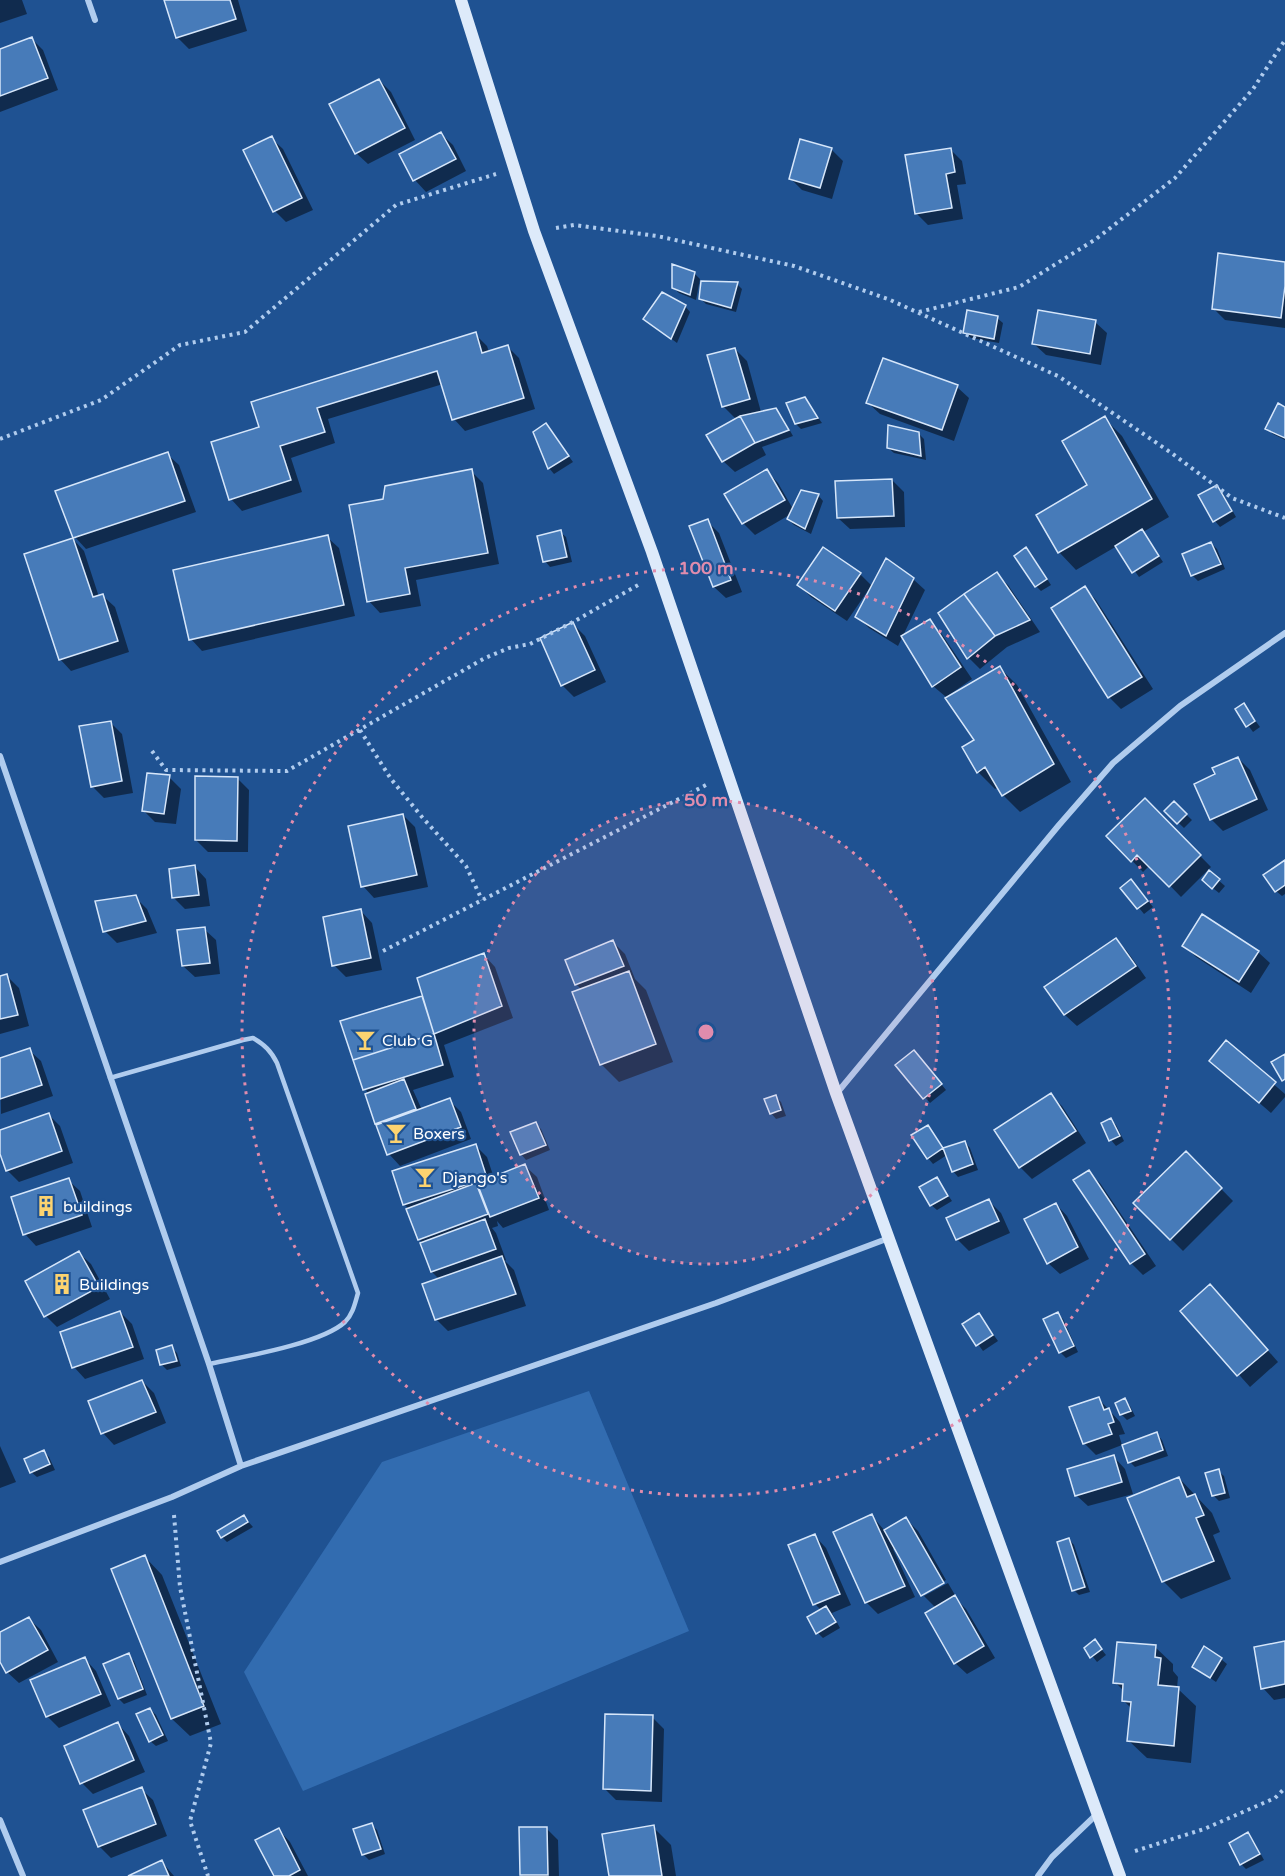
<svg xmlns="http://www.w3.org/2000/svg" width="1285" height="1876" viewBox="0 0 1285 1876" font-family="'Varela Round',sans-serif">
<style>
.green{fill:#326cb0}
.shadow{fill:#0007}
.building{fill:#477bb9;stroke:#d6e6fa;stroke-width:1.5}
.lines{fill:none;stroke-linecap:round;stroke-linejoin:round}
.path{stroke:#b0ccee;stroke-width:4;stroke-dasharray:3 4.5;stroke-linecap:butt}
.lane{stroke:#b0ccee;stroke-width:4.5}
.street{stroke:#b0ccee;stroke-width:6}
.secondary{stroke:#ddeafa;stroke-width:12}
.ring{fill:none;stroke:#e08cad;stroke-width:3;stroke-dasharray:3 6}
.labels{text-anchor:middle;stroke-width:4.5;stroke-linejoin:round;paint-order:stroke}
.poi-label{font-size:16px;fill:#fff;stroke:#1f5292;text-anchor:start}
.centre{fill:#e08cad;stroke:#1f5292;stroke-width:3}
.ring-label{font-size:18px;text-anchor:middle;font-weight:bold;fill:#e08cad;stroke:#1f5292;stroke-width:4.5;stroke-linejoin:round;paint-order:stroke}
</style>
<rect width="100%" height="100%" fill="#1f5292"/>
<path class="green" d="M 589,1391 L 689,1631 L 303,1791 L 244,1672 L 382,1462 Z"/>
<path class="shadow" d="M 0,0 L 22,0 L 27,14 L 0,23 Z
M 165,0 L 238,0 L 247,31 L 189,49 L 177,37 Z
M 31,38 L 43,50 L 58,90 L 0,112 L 0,50 Z
M 379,80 L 391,92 L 415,140 L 368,164 L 356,153 Z
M 441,134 L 453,145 L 466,171 L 426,192 L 415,180 Z
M 271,138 L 283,149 L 313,210 L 286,222 L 275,211 Z
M 831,149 L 843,161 L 832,199 L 802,190 L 790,178 Z
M 951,150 L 962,161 L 966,184 L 957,185 L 963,219 L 928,225 L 916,213 Z
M 1285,263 L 1285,328 L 1225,320 L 1213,308 Z
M 694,273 L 700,279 L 696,300 L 679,293 L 673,287 Z
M 737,284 L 742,289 L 736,312 L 706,304 L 700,298 Z
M 685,306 L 690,312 L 677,343 L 645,319 Z
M 997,318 L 1003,323 L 999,343 L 971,338 L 965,332 Z
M 1095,322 L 1107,333 L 1101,365 L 1046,355 L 1034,344 Z
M 475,334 L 487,346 L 489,352 L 508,347 L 519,358 L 535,409 L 465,431 L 454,419 L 443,384 L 328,419 L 335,443 L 291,458 L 302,492 L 242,511 L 231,499 L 261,428 Z
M 735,349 L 747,361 L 761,412 L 776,409 L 781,415 L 793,436 L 762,447 L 766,455 L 735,472 L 723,461 L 736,419 L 723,406 Z
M 957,387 L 969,398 L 954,441 L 880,414 L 868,403 Z
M 804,398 L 822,423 L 801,429 L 796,424 Z
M 1285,409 L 1285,440 L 1273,434 L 1267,428 Z
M 1104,418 L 1122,436 L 1169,517 L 1143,532 L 1163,562 L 1139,577 L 1117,546 L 1076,570 L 1059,552 L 1089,486 Z
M 546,425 L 573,462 L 554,474 L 549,468 Z
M 918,433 L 924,439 L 926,460 L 894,453 L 888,448 Z
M 167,454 L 179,465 L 196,512 L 86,549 L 75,537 Z
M 471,471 L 483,483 L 499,564 L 416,580 L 421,606 L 380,613 L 369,601 L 385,500 Z
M 767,471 L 778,483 L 793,509 L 818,495 L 823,501 L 811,534 L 794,525 L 788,519 L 791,514 L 755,535 L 743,523 L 726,494 Z
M 892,480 L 904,492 L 905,527 L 850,529 L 838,518 Z
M 1216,486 L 1222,492 L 1236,517 L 1220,527 L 1215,521 L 1200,496 Z
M 707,521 L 719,533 L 742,592 L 726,598 L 714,587 Z
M 560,532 L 566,537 L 572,562 L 550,567 L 545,561 Z
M 327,537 L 339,548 L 355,616 L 202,651 L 191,639 Z
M 73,539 L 84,551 L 99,597 L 103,596 L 115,607 L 129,652 L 71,671 L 60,659 Z
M 1211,543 L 1217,549 L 1225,569 L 1198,581 L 1192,575 L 1184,555 Z
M 1031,554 L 1051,585 L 1041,591 L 1036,586 Z
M 860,574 L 873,587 L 913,579 L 925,590 L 898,646 L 869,628 L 857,616 L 871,590 L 869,589 L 847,621 L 811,597 L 799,585 Z
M 996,574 L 1008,585 L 1040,632 L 1007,647 L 980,669 L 969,658 L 940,614 Z
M 1085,588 L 1096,600 L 1153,689 L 1121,709 L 1109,697 L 1053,608 Z
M 929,621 L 941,633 L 972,679 L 949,695 L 950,697 L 1000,668 L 1017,685 L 1071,782 L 1020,812 L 1003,795 L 999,787 L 995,789 L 978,772 L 976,741 L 946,697 L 933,686 L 903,637 Z
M 573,624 L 585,636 L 606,682 L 574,697 L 562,685 Z
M 1244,705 L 1260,727 L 1253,732 L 1237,710 Z
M 110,722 L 122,734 L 133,793 L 104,798 L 92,786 Z
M 1238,758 L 1250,770 L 1268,810 L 1223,831 L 1211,819 L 1217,775 Z
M 169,777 L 181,789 L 176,824 L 155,822 L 143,810 Z
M 237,778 L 249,790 L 248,852 L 208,852 L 196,840 Z
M 1145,800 L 1211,867 L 1181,897 L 1150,865 L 1143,872 L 1108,836 Z
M 1174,803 L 1192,820 L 1184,828 L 1166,811 Z
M 403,815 L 415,827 L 428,887 L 374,898 L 363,886 Z
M 1285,861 L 1285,894 L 1282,896 L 1276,891 Z
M 195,867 L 206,879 L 210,906 L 185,909 L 173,897 Z
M 1209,872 L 1225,886 L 1219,893 L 1209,885 Z
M 1137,887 L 1153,907 L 1144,914 L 1123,888 Z
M 135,897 L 147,909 L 157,933 L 117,943 L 105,931 Z
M 361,911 L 372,923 L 382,970 L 346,977 L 334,965 Z
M 204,929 L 216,940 L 220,974 L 195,977 L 183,966 Z
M 1116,940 L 1127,951 L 1146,978 L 1077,1026 L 1065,1015 L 1047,987 Z
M 613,942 L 625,954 L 635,979 L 646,990 L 673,1062 L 619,1082 L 601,1064 L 582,990 L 576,984 Z
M 1184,945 L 1258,952 L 1270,963 L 1251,993 L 1196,957 Z
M 484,955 L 495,967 L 513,1018 L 444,1045 L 454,1077 L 413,1090 L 422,1110 L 449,1100 L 461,1112 L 471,1139 L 400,1166 L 389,1154 L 342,1022 L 424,997 Z
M 7,976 L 19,988 L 29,1026 L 0,1034 L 0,978 Z
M 1226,1043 L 1285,1094 L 1285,1097 L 1271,1113 L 1211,1061 Z
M 29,1050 L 41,1061 L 53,1096 L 1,1114 L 0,1059 Z
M 919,1057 L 946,1090 L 930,1103 L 897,1065 Z
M 1051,1095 L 1062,1106 L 1086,1143 L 1032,1179 L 1020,1167 Z
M 776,1097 L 781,1102 L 786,1116 L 776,1119 L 771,1113 Z
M 48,1114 L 60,1126 L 73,1163 L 19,1182 L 7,1170 L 0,1149 L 0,1131 Z
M 1111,1120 L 1116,1125 L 1124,1141 L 1116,1146 L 1111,1140 L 1103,1124 Z
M 536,1124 L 541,1129 L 550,1150 L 526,1160 L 521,1154 Z
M 928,1127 L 945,1150 L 965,1142 L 970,1148 L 978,1170 L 958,1177 L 953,1171 L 947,1155 L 933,1164 L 928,1158 Z
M 476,1146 L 487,1157 L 494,1178 L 525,1166 L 537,1177 L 549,1210 L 503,1228 L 497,1221 L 498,1226 L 492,1228 L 496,1233 L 506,1260 L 505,1261 L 514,1270 L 526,1306 L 448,1331 L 436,1319 L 440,1280 L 432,1272 L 409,1209 L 404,1204 Z
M 1186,1153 L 1233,1201 L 1183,1251 L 1135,1203 Z
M 1088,1172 L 1100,1183 L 1156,1266 L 1143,1275 L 1131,1263 L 1075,1181 Z
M 937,1179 L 952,1201 L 937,1210 L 931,1205 Z
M 68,1180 L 80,1191 L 92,1227 L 36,1246 L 25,1234 Z
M 989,1201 L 1001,1213 L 1010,1233 L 969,1251 L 957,1239 Z
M 1056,1204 L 1067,1216 L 1089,1259 L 1060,1274 L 1048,1263 Z
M 79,1253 L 91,1264 L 110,1299 L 57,1327 L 46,1316 Z
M 1222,1298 L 1278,1362 L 1250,1387 L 1182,1311 Z
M 120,1312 L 132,1324 L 144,1359 L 85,1379 L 74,1367 L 62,1333 Z
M 1057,1314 L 1063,1319 L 1078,1352 L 1066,1358 L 1060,1352 Z
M 979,1315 L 998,1341 L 983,1351 L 964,1325 Z
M 171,1347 L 177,1353 L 181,1366 L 167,1370 L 162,1365 Z
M 142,1381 L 154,1393 L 166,1423 L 114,1445 L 103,1433 Z
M 1098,1398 L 1120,1422 L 1125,1434 L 1119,1435 L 1122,1445 L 1096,1455 L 1084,1443 Z
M 1125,1400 L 1130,1406 L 1135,1416 L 1127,1420 L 1121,1414 Z
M 1157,1434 L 1162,1440 L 1168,1456 L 1135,1467 L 1130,1462 Z
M 0,1446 L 16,1482 L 0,1488 Z
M 44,1452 L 49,1457 L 55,1470 L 37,1477 L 31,1472 Z
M 1114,1457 L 1125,1469 L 1133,1494 L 1088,1506 L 1076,1495 Z
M 1218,1471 L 1224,1476 L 1230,1498 L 1219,1501 L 1213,1495 Z
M 1179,1478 L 1212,1513 L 1220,1532 L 1213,1535 L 1231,1579 L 1181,1599 L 1163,1581 Z
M 872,1516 L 885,1531 L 906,1519 L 918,1531 L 946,1580 L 924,1593 L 924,1596 L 948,1583 L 955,1595 L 953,1596 L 966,1609 L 995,1658 L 967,1674 L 955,1663 L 936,1608 L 923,1595 L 895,1548 L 893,1549 L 915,1597 L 878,1614 L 866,1602 Z
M 244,1517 L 253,1527 L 227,1542 L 222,1537 Z
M 815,1536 L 826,1548 L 851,1605 L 832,1613 L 840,1628 L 823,1638 L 818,1633 L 821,1610 L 815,1604 Z
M 1069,1539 L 1074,1545 L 1090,1592 L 1079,1595 L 1074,1590 Z
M 145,1557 L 162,1575 L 221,1724 L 190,1736 L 172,1719 Z
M 29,1619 L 41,1630 L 58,1662 L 19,1683 L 7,1672 L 0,1659 L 0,1633 Z
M 1095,1641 L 1106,1655 L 1097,1662 L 1086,1648 Z
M 1285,1642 L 1285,1698 L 1274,1700 L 1263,1688 Z
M 1155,1647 L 1173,1664 L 1173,1671 L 1178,1677 L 1177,1688 L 1196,1706 L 1191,1763 L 1147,1758 L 1129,1741 L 1132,1709 L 1123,1700 L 1124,1691 L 1115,1682 Z
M 128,1655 L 134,1661 L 147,1695 L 124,1704 L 119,1699 Z
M 85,1659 L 96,1671 L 111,1706 L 59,1728 L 47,1716 Z
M 1221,1659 L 1227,1664 L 1216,1682 L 1194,1667 Z
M 150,1709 L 156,1715 L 168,1741 L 156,1746 L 150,1741 Z
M 652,1717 L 664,1729 L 662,1802 L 616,1800 L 605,1789 Z
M 118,1724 L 129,1736 L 145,1772 L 93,1794 L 82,1783 Z
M 141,1789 L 153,1800 L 167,1836 L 111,1858 L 99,1846 Z
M 372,1825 L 377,1830 L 385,1854 L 369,1860 L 363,1854 Z
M 653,1827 L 671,1845 L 676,1876 L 611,1876 Z
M 546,1828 L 558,1840 L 559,1876 L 523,1876 L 521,1874 Z
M 279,1830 L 290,1842 L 308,1876 L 275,1876 Z
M 1248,1834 L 1253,1840 L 1264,1860 L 1246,1869 L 1241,1864 Z
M 162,1862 L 174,1876 L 132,1876 Z"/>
<path class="building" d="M 164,0 L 230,0 L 236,19 L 176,38 Z
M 32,37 L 48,78 L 0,96 L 0,49 Z
M 379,79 L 405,128 L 355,154 L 329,104 Z
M 441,132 L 456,159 L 413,181 L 399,154 Z
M 272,136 L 302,198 L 273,212 L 243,150 Z
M 800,139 L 832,148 L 820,188 L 789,179 Z
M 951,148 L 955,172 L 946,174 L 952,208 L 915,214 L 905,155 Z
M 1218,253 L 1285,262 L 1285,286 L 1281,318 L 1212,309 Z
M 672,264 L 695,272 L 690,295 L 672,288 Z
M 701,281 L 738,282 L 731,308 L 699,299 Z
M 662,292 L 686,305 L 671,339 L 643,319 Z
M 967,310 L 998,316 L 994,339 L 963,333 Z
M 1038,310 L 1096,320 L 1090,354 L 1032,344 Z
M 476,332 L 482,353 L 508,345 L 524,398 L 452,420 L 437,371 L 317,408 L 325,432 L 280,446 L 291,480 L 229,500 L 211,442 L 259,427 L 251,402 Z
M 735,348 L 750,399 L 722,407 L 707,355 Z
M 883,358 L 958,385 L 942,430 L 866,403 Z
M 805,397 L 818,418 L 795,424 L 786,403 Z
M 1278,403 L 1285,407 L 1285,438 L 1265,429 Z
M 776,408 L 789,430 L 755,443 L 740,416 Z
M 740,416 L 755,443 L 722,462 L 706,435 Z
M 1105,416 L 1152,499 L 1058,553 L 1036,515 L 1087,485 L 1062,441 Z
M 546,423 L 569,456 L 548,469 L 533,432 Z
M 888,425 L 919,432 L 921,456 L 887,448 Z
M 168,452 L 185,501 L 73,538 L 55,491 Z
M 472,469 L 488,553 L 405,568 L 410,594 L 367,602 L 349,505 L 383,499 L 385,486 Z
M 767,469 L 785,500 L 742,524 L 724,494 Z
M 892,479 L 894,516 L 837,518 L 835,481 Z
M 1217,485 L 1232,511 L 1213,522 L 1198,495 Z
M 801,490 L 819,494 L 805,529 L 787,519 Z
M 708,519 L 731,580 L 713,587 L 689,526 Z
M 1142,529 L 1159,556 L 1132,573 L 1115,546 Z
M 561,530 L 567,557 L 543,562 L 537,536 Z
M 328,535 L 344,605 L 189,640 L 173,570 Z
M 73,538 L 93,597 L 103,594 L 118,641 L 59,660 L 24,554 Z
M 1211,542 L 1221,564 L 1191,576 L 1182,554 Z
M 823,547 L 861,573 L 835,611 L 797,585 Z
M 1026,547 L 1047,579 L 1035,587 L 1014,556 Z
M 886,558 L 914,578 L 886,636 L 855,617 Z
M 997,572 L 1030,620 L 995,636 L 964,594 Z
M 1085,586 L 1142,677 L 1108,698 L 1051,608 Z
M 964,594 L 995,636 L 967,659 L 938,613 Z
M 930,619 L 961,667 L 932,687 L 901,636 Z
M 573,622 L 595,670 L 561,686 L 540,638 Z
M 1000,666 L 1054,764 L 1002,796 L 985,767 L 977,773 L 962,747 L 974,740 L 945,698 Z
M 1244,703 L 1255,721 L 1246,727 L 1235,709 Z
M 111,721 L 122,781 L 91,787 L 79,726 Z
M 1238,757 L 1257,799 L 1210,820 L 1194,784 L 1215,774 L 1212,768 Z
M 147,773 L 170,775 L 164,814 L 142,811 Z
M 195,776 L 238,777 L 237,841 L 195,840 Z
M 1145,798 L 1201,855 L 1169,887 L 1137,855 L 1131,862 L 1106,836 Z
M 1174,801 L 1187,814 L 1177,824 L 1164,811 Z
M 403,814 L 417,875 L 361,887 L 348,826 Z
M 1285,860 L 1285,885 L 1275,892 L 1263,875 Z
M 195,865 L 199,895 L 172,898 L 169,869 Z
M 1209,870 L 1220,879 L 1212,889 L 1202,880 Z
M 1131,879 L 1148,901 L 1137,909 L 1120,888 Z
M 136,895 L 146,921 L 103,932 L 95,901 Z
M 361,909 L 371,958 L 332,966 L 323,917 Z
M 1202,914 L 1259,951 L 1239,982 L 1182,946 Z
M 205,927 L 210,963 L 182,966 L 177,930 Z
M 1116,938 L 1136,966 L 1064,1015 L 1044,987 Z
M 613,940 L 624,966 L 575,985 L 565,960 Z
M 484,953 L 502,1006 L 434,1034 L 417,978 Z
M 629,971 L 656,1044 L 600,1065 L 572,992 Z
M 7,974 L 18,1015 L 0,1019 L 0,976 Z
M 7,974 L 18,1015 L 0,1019 L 0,976 Z
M 422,996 L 434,1034 L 353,1060 L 340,1021 Z
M 434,1034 L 443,1065 L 363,1090 L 353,1060 Z
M 1226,1040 L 1276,1082 L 1259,1103 L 1209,1061 Z
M 30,1048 L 42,1085 L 0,1099 L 0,1058 Z
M 914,1050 L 942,1084 L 923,1099 L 895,1065 Z
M 1285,1054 L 1285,1079 L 1282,1081 L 1271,1062 Z
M 404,1079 L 416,1109 L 375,1124 L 365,1094 Z
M 1051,1093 L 1076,1131 L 1019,1168 L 994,1130 Z
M 776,1095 L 781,1110 L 770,1114 L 764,1099 Z
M 450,1098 L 461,1127 L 387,1155 L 376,1125 Z
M 49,1113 L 62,1151 L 6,1171 L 0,1154 L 0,1130 Z
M 1111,1118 L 1120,1136 L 1109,1141 L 1101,1123 Z
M 536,1122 L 546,1145 L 520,1155 L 510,1132 Z
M 928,1125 L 943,1148 L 927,1159 L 911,1135 Z
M 965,1141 L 973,1164 L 952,1172 L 943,1148 Z
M 476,1144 L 487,1178 L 403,1205 L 392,1171 Z
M 1186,1151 L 1222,1188 L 1170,1240 L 1133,1203 Z
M 525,1164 L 539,1198 L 490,1217 L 477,1183 Z
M 1089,1170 L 1145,1254 L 1130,1264 L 1073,1180 Z
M 937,1177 L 948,1196 L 930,1206 L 919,1187 Z
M 69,1178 L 82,1215 L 23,1235 L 11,1197 Z
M 476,1183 L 488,1214 L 418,1240 L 406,1209 Z
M 989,1199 L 999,1221 L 956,1240 L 946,1218 Z
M 1056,1203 L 1078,1247 L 1047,1264 L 1024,1219 Z
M 485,1219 L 496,1249 L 431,1272 L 420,1243 Z
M 79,1251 L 99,1287 L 44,1317 L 25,1281 Z
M 502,1256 L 516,1294 L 435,1320 L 422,1284 Z
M 1210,1284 L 1268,1350 L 1237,1376 L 1180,1311 Z
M 120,1311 L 133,1347 L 72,1368 L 60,1332 Z
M 1058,1312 L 1074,1346 L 1059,1353 L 1043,1319 Z
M 979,1313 L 993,1335 L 976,1346 L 962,1324 Z
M 172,1345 L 177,1361 L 160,1365 L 156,1350 Z
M 142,1380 L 156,1412 L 101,1434 L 88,1401 Z
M 1099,1397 L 1104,1410 L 1109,1408 L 1114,1422 L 1108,1424 L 1112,1434 L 1083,1444 L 1069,1407 Z
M 1125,1398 L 1131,1411 L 1120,1415 L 1115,1403 Z
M 1157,1432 L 1163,1450 L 1128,1463 L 1122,1445 Z
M 44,1450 L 50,1464 L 30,1473 L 24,1459 Z
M 1114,1455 L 1122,1482 L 1075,1496 L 1067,1469 Z
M 1219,1469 L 1225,1493 L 1212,1496 L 1205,1473 Z
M 1179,1477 L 1187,1497 L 1195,1494 L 1204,1515 L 1196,1518 L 1214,1561 L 1162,1582 L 1127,1498 Z
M 872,1514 L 905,1586 L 865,1603 L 833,1532 Z
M 244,1515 L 248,1522 L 221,1538 L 217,1531 Z
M 906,1517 L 944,1583 L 921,1596 L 884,1530 Z
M 815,1534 L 840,1594 L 813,1605 L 788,1545 Z
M 1069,1538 L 1085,1587 L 1072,1591 L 1057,1542 Z
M 145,1555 L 204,1706 L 171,1719 L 111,1569 Z
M 955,1595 L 984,1646 L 954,1664 L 925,1613 Z
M 826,1606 L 836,1622 L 816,1634 L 807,1617 Z
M 29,1617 L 48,1650 L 6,1673 L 0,1662 L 0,1632 Z
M 1095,1639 L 1102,1649 L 1090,1658 L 1084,1648 Z
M 1285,1641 L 1285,1684 L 1261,1689 L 1254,1647 Z
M 1117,1642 L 1156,1645 L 1155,1657 L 1161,1658 L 1158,1685 L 1179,1687 L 1174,1746 L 1127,1741 L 1131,1702 L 1122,1701 L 1123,1684 L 1113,1683 Z
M 1204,1646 L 1222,1658 L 1210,1678 L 1192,1667 Z
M 129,1653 L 143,1689 L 118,1699 L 103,1664 Z
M 85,1657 L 101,1694 L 46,1717 L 30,1680 Z
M 150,1708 L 163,1735 L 149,1742 L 136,1714 Z
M 605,1714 L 653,1715 L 651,1791 L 603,1789 Z
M 118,1722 L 134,1760 L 80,1784 L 64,1746 Z
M 142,1787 L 156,1824 L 98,1847 L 83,1810 Z
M 372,1823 L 381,1849 L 362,1855 L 353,1829 Z
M 654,1825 L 662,1876 L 609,1876 L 602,1834 Z
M 519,1827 L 547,1827 L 548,1875 L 520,1875 Z
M 279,1828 L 300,1870 L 289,1876 L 274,1876 L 255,1840 Z
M 1248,1832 L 1260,1854 L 1240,1865 L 1229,1843 Z
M 162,1860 L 169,1876 L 128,1876 Z"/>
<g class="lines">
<path class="path" d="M 556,228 L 574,225 L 657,236 L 794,266 L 888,299 L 1058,376 L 1170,452 L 1232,498 L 1285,518
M 919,312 L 1019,287 L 1096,239 L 1175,178 L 1253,89 L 1285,40
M 0,439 L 101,400 L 180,345 L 245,332 L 396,205 L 496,174
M 360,730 L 391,779 L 422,817 L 466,866 L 482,900
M 152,751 L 166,770 L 287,771 L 485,658 L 509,648 L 530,644 L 573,622 L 640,584
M 383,951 L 708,784
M 174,1515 L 180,1587 L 211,1743 L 190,1821 L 208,1876
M 1135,1851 L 1204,1829 L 1275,1798 L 1285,1788"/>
<path class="lane" d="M 110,1078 L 243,1040 L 253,1038 C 265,1045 271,1051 277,1063 L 358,1293 C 355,1303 353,1314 345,1322 C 321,1344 242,1357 209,1364"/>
<path class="street" d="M 88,0 L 95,20
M 0,756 L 209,1364 L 241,1466
M 837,1093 L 1059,825 L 1113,763 L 1180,706 L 1285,633
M 0,1562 L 172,1497 L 241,1466 L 716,1303 L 889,1238
M 0,1820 L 23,1876
M 1038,1876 L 1052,1857 L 1097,1814"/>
<path class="secondary" d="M 461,0 L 534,231 L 652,552 L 836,1093 L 1120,1876"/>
</g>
<circle cx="706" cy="1032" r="232" fill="#e08cad" fill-opacity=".12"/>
<g class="ring">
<circle cx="706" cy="1032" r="232"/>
<circle cx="706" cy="1032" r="464"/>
</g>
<defs>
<symbol id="bar-bare" viewBox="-9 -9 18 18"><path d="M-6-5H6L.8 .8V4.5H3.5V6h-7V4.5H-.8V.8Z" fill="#fcd370" stroke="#1f5292" stroke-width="2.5" paint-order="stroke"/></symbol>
<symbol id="building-bare" viewBox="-9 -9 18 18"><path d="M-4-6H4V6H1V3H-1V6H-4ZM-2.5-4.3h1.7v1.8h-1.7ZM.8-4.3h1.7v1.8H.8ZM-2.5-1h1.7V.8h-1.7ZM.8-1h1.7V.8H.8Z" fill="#fcd370" stroke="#1f5292" stroke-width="2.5" paint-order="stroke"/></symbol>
</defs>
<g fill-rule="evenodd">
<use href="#bar-bare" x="350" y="1025" width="30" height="30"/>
<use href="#bar-bare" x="381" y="1118" width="30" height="30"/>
<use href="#bar-bare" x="410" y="1162" width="30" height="30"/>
<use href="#building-bare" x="31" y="1191" width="30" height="30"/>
<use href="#building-bare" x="47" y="1269" width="30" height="30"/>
</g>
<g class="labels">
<g class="poi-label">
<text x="382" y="1046">Club G</text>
<text x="413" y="1139">Boxers</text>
<text x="442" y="1183">Django's</text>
<text x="63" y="1212">buildings</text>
<text x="79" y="1290">Buildings</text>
</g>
</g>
<circle cx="706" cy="1032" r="9" class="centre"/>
<g class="ring-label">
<text x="706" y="574">100 m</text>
<text x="706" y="806">50 m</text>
</g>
</svg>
